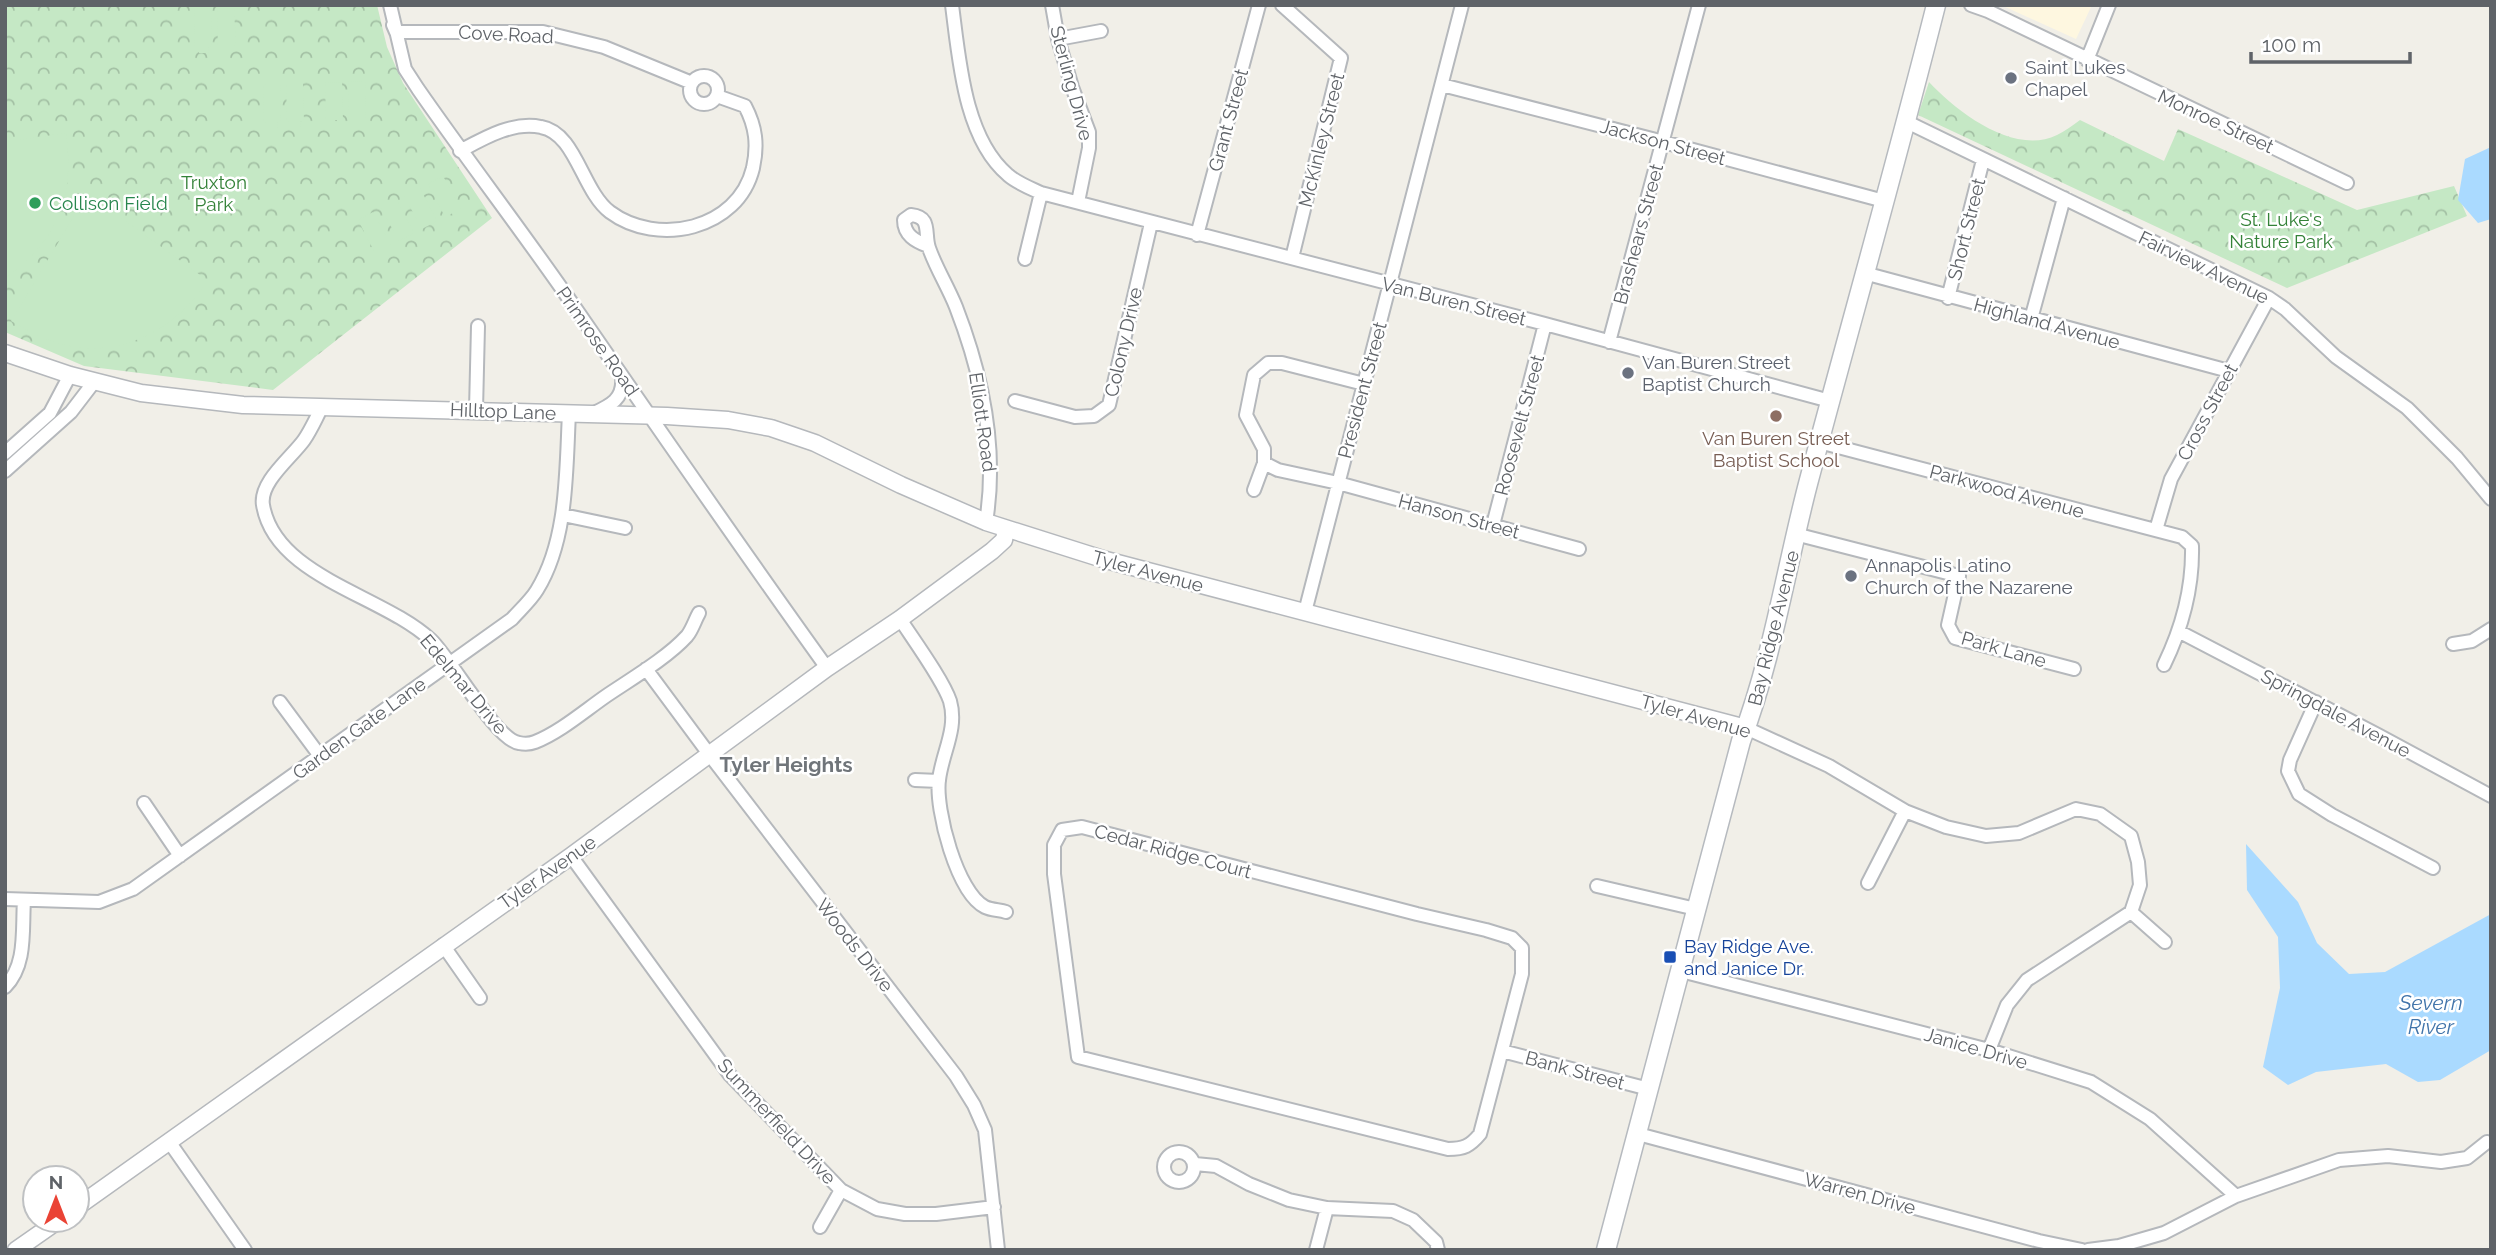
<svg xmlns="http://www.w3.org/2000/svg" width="2496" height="1255" viewBox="0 0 2496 1255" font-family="Raleway,sans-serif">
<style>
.commercial{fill:#fef7e0}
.park{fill:url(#park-crowns)}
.garden{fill:#c5e8c5}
.water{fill:#aadaff}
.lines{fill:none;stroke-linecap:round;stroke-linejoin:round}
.minor-casing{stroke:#b5b8bc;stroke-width:16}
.tertiary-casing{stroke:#b5b8bc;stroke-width:19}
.secondary-casing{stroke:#b6babf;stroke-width:21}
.minor{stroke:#fff;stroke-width:12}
.tertiary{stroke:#fff;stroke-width:16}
.secondary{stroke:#fff;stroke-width:18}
.worship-dot{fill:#6b7280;stroke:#fff;stroke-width:2.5}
.leisure-dot{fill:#2e9e5b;stroke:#fff;stroke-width:2.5}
.education-dot{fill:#8d6e63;stroke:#fff;stroke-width:2.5}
.transit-dot{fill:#1a4fb4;stroke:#fff;stroke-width:2.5}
.labels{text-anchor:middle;stroke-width:5;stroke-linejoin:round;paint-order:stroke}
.street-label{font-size:19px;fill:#5f6368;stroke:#fff}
.worship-label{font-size:19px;fill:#5b616d;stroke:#fff;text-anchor:start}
.park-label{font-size:19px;fill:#348238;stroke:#fff}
.leisure-label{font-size:19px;fill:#27864d;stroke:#fff;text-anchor:start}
.education-label{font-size:19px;fill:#785e54;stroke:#fff}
.transit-label{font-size:19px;fill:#164399;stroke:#fff;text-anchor:start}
.neighbourhood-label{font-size:21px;font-weight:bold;fill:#70757a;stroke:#fff}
.water-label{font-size:21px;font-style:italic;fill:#4174aa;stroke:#fff}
</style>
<defs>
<pattern id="park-crowns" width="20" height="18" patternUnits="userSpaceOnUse" patternTransform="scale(1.75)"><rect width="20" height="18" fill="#c5e8c5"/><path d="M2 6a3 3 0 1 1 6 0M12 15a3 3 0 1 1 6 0" fill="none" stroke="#a3c0a4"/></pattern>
</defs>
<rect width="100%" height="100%" fill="#f1efe8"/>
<path class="commercial" d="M 2001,5 L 2092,5 L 2076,39 Z"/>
<path class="park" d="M 5,5 L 377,5 L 387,47 L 403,83 L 492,218 L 273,390 L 84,366 L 5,332 Z
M 1929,82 C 1957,112 2014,156 2057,135 C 2065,131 2073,125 2080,120 L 2164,161 L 2178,129 L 2357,210 L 2454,186 L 2467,216 L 2287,288 L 1918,115 Z"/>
<path class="garden" d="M 197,5 L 207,5 L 207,9 L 211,9 L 212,46 L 208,47 L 209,53 L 199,53 L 199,47 L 195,47 L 194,9 L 197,9 Z
M 221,5 L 230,5 L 230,8 L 234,8 L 236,45 L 232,46 L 232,52 L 222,52 L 222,46 L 218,46 L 217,9 L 220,8 Z
M 299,77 L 299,83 L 303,83 L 304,121 L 300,121 L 301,127 L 291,128 L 291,122 L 287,121 L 286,84 L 289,84 L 289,78 Z
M 266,78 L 276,78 L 276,84 L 280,84 L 281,122 L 277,122 L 278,128 L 268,129 L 268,123 L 264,122 L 263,85 L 266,84 Z
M 365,81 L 366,119 L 349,119 L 348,82 Z
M 342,82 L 343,120 L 326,120 L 325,83 Z
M 66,133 C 75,197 58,241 5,278 L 5,142 Z
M 443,176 L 461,209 L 445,217 L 428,184 Z
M 420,188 L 437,221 L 422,229 L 404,196 Z
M 95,199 L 207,280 C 179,328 121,359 65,345 C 45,341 28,330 11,321 L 79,208 L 89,200 Z
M 397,200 L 414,233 L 399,241 L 381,208 Z
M 373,212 L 391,245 L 375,253 L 358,220 Z"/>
<path class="water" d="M 2491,147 L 2491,219 L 2478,223 L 2458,200 L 2465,159 Z
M 2246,844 L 2298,902 L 2317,943 L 2349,974 L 2385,972 L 2491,914 L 2491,1050 L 2440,1080 L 2418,1082 L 2386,1064 L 2316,1072 L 2288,1085 L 2263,1067 L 2280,988 L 2278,937 L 2247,890 Z"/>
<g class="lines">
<defs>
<path id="minor" d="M 390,5 L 405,69 L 418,89 C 470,164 526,236 578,312 C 660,431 742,550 827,668
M 952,5 C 959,58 964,138 1008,175 C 1017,183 1030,188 1041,193 L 1545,324 L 1830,401
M 1052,5 L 1058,39 L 1072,87 L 1089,132 L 1089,148 L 1078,202
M 1282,5 L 1341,58 L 1292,258
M 1971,5 L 1988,11 L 2347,183
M 393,25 L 396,32 L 543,32 L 604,47 L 692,83
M 1058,39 L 1101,31
M 2087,60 L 2109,5
M690 90a14 14 0 1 1 28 0a14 14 0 1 1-28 0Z
M 1442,85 L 1656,140 L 1884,201
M 1907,122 L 2269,298 L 2285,309 L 2336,357 L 2407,408 L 2457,458 L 2491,499
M 460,151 C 484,138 513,121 541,127 C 576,133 582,191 610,212 C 657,247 738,230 753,168 C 758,145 756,127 745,106 L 717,96
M 1197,235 L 1259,5
M 928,246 C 915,241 904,235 904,220 L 911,215 C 932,217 924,233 929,248 C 936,268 948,287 956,307 C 982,374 998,449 986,522
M 1025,259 L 1041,193
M 1864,273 L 2229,371
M 1948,298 L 1983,160
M 2031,319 L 2064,198
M 1609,342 L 1699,5
M 1364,384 L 1282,363 L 1268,363 L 1254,375 L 1246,415 L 1264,449 L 1264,463 L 1278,470 L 1338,483 L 1579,549
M 1015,401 L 1075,417 L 1094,416 L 1109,405 L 1151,223
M 322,407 C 316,418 311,430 304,440 C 292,457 259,482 263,505 C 275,577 383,595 431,640 C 452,660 496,740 519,743 C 524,744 530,744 535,742 C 560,732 583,712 606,696 C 631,679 667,658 687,636 C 692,630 695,620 699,613
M 476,410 L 478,326
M 592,414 C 609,406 624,400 622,378
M 1819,442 L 2182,537 L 2192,546 C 2193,588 2182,628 2164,665
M 5,453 L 50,413 L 70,375
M 5,471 L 71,412 L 94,382
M 1254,490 L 1264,463
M 563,515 L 625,528
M 1493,525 L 1545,324
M 2156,530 L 2171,479 L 2269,298
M 1795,534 L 1959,576 L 1948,625 L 1955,638 L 2074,669
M 1305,612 L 1462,5
M 900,619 C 913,639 943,680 950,701 C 958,729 942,753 939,780 C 935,809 957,893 985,907 C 991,910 1000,910 1006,912
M 2180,632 L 2378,735 L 2491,796
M 2453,644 L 2472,641 L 2491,629
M 646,669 L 709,754 L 956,1076 L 974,1105 L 985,1130 L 998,1250
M 280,702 L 320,756
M 2316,702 L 2290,760 L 2288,771 L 2299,794 L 2332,815 L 2433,868
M 1746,728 L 1829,766 L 1905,811 L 1946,827 L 1986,836 L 2019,833 L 2076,809 L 2100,814 L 2131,836 L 2138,862 L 2140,885 L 2131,912 L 2027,980 L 2007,1005 L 1989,1050
M 915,780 L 939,781
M 144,803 L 180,856
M 1082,827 L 1417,914 L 1486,930 L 1512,938 L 1522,948 L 1522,974 L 1480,1134 C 1470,1146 1464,1149 1448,1149 L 1078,1057 L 1054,874 L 1054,845 L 1062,830 Z
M 571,856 L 730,1075 L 841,1190 L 877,1209 L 905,1214 L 936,1214 L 994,1207
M 1868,883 L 1905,811
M 1597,886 L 1696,909
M 5,899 L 99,902 L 133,889 L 512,619 C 520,610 531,600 537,590 C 568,540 566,470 569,413
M 2131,912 L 2165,942
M 443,945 L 480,998
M 1681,971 L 1989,1050 L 2091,1082 L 2150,1119 L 2236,1196
M 5,987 C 27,965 22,930 24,900
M 1502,1051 L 1649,1089
M 1638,1134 L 2039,1241 L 2082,1250
M 170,1143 L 245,1250
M1164 1167a15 15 0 1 1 30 0a15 15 0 1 1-30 0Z
M 1195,1164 L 1216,1166 L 1249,1184 L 1289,1200 L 1327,1208 L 1393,1211 L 1413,1220 L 1436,1242 L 1438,1250
M 820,1227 L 841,1190
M 1316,1250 L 1327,1208
M 2088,1250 L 2119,1246 L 2164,1233 L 2236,1196 L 2339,1160 L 2388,1156 L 2441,1162 L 2467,1158 L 2487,1142"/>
<path id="tertiary" d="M 5,353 L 70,375 L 141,393 L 243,405 L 667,416 L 728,420 L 771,428 L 815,443 L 901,485 L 986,522 L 1106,560 L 1746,728
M 77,1207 L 571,856 L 827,668 L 900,619 L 992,551 L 1004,540 L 1006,529
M 16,1250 L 59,1220"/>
<path id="secondary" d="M 1606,1250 L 1741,741 C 1773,657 1786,567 1809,480 C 1851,322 1896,164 1936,5"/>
</defs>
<use href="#minor" class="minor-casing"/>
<use href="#tertiary" class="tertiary-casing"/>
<use href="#secondary" class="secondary-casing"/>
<use href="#minor" class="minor"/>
<use href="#tertiary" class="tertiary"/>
<use href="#secondary" class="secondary"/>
</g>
<g class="worship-dot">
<circle cx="2011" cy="78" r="7"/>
<circle cx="1628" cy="373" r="7"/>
<circle cx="1851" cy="576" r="7"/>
</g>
<circle class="leisure-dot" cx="35" cy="203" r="7"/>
<circle class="education-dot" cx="1776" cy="416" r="7"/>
<rect class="transit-dot" x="1663" y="950" width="14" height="14" rx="3.5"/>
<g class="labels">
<g class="street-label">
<text transform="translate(506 34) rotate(3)" y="7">Cove Road</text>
<text transform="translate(1072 83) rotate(75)" y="7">Sterling Drive</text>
<text transform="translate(1228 120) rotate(-75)" y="7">Grant Street</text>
<text transform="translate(2216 121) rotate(25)" y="7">Monroe Street</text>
<text transform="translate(1321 140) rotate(-76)" y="7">McKinley Street</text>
<text transform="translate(1663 142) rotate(15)" y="7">Jackson Street</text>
<text transform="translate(1966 229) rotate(-76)" y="7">Short Street</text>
<text transform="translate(1638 234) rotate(-75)" y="7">Brashears Street</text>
<text transform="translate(2204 267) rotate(26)" y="7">Fairview Avenue</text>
<text transform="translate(1454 301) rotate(14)" y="7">Van Buren Street</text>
<text transform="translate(2047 323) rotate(15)" y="7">Highland Avenue</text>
<text transform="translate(598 341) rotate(55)" y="7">Primrose Road</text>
<text transform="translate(1123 342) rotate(-77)" y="7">Colony Drive</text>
<text transform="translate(1362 390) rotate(-75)" y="7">President Street</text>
<text transform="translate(503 411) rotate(2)" y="7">Hilltop Lane</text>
<text transform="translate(2207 412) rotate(-62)" y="7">Cross Street</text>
<text transform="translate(983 422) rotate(82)" y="7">Elliott Road</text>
<text transform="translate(1519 425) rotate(-75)" y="7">Roosevelt Street</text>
<text transform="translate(2007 491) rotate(15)" y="7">Parkwood Avenue</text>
<text transform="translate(1459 516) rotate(15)" y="7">Hanson Street</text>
<text transform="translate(1148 571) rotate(15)" y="7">Tyler Avenue</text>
<text transform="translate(1773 628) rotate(-76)" y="7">Bay Ridge Avenue</text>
<text transform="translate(2004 649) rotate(16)" y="7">Park Lane</text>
<text transform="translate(464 684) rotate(50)" y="7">Edelmar Drive</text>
<text transform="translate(2336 713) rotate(28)" y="7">Springdale Avenue</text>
<text transform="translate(1696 716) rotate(16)" y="7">Tyler Avenue</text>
<text transform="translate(359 728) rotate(-36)" y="7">Garden Gate Lane</text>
<text transform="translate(1173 851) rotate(15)" y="7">Cedar Ridge Court</text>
<text transform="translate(547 872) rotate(-35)" y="7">Tyler Avenue</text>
<text transform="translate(855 945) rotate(52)" y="7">Woods Drive</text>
<text transform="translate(1976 1048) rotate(16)" y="7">Janice Drive</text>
<text transform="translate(1575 1070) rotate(15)" y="7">Bank Street</text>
<text transform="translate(777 1121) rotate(47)" y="7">Summerfield Drive</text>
<text transform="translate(1860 1193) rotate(15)" y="7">Warren Drive</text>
</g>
<g class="worship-label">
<text x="2025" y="74">Saint Lukes<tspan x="2025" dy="22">Chapel</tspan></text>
<text x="1642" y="369">Van Buren Street<tspan x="1642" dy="22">Baptist Church</tspan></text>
<text x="1865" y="572">Annapolis Latino<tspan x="1865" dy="22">Church of the Nazarene</tspan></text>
</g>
<g class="park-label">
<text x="214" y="189">Truxton<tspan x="214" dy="22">Park</tspan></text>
<text x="2281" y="226">St. Luke's<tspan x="2281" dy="22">Nature Park</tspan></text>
</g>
<g class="leisure-label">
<text x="49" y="210">Collison Field</text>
</g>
<g class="education-label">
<text x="1776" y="445">Van Buren Street<tspan x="1776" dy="22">Baptist School</tspan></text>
</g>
<g class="transit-label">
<text x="1684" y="953">Bay Ridge Ave.<tspan x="1684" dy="22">and Janice Dr.</tspan></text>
</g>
<g class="neighbourhood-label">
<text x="786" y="772">Tyler Heights</text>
</g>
<g class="water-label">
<text x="2431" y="1010">Severn<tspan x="2431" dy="24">River</tspan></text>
</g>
</g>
<rect width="2496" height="1255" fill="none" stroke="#5f6368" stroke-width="14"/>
<g transform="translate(56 1199)"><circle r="33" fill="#ffffff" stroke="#bfc1c3" stroke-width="2"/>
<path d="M0-5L12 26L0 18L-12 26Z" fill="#ea4335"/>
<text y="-10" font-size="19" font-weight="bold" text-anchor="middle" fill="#5f6368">N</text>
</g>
<path d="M2251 52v10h159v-10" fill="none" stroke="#5f6368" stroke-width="3.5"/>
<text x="2262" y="52" font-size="21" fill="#5f6368" stroke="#ffffff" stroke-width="5" paint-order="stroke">100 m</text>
</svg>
